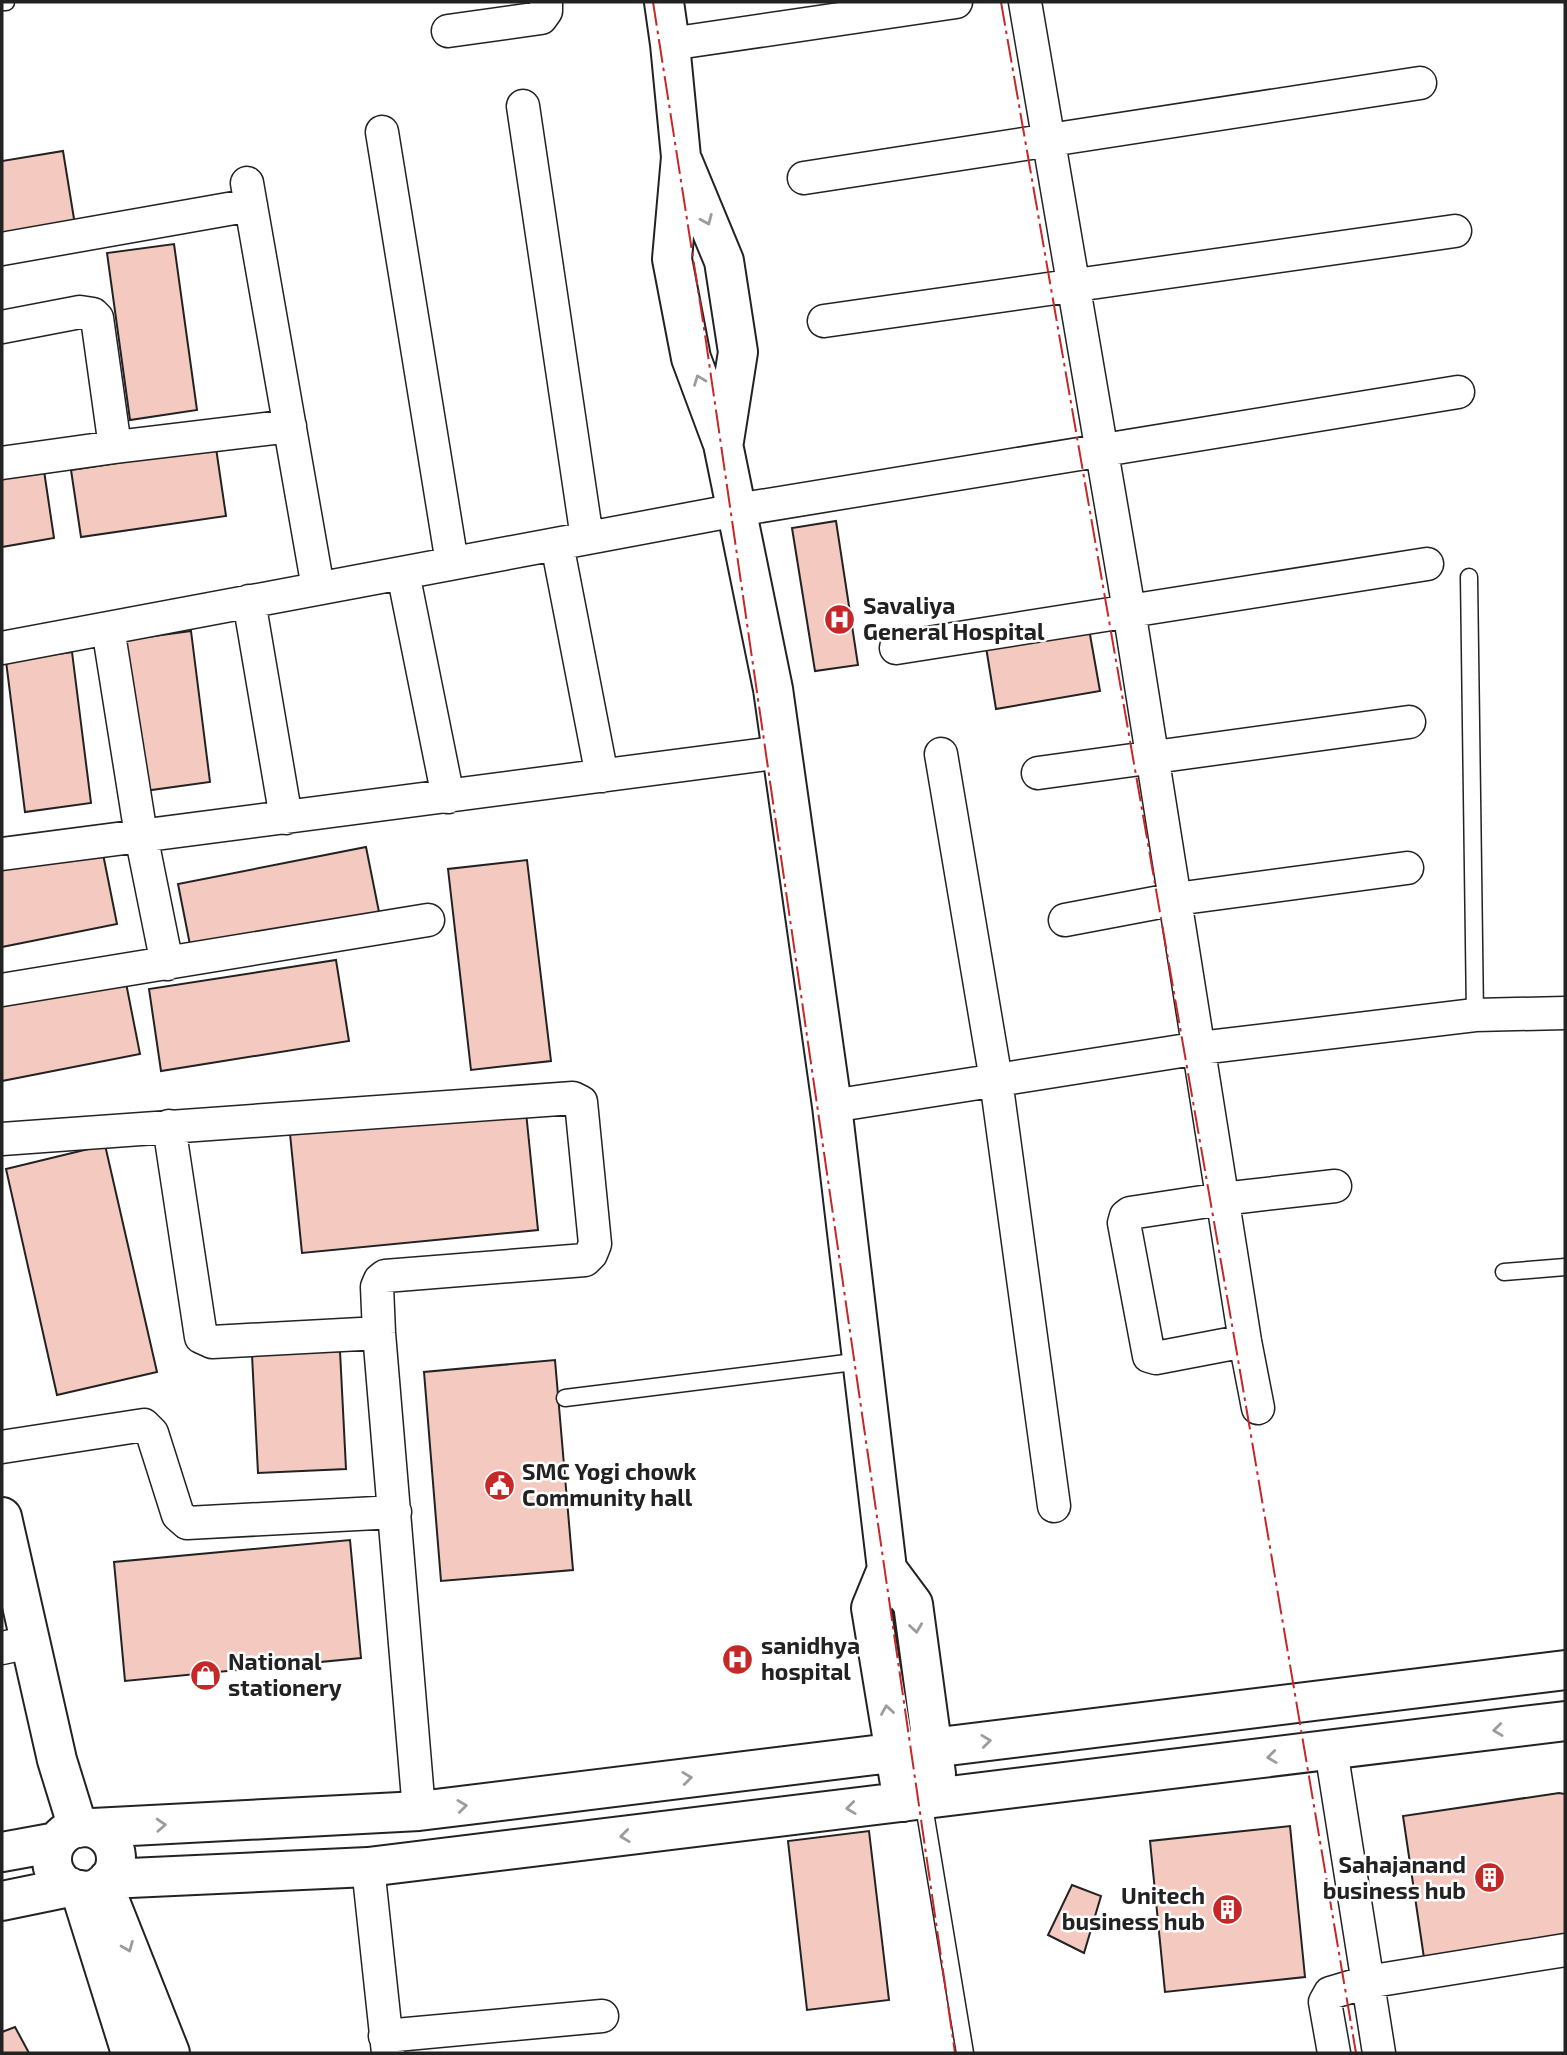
<svg xmlns="http://www.w3.org/2000/svg" width="1567" height="2055" viewBox="0 0 1567 2055" font-family="'Exo 2',sans-serif">
<style>
.building{fill:#f3c9c0;stroke:#222;stroke-width:2}
.lines{fill:none;stroke-linecap:round;stroke-linejoin:round}
.service-casing{stroke:#222;stroke-width:19}
.minor-casing{stroke:#222;stroke-width:35}
.tertiary-casing{stroke:#222;stroke-width:42}
.service{stroke:#fff;stroke-width:16}
.minor{stroke:#fff;stroke-width:32}
.tertiary{stroke:#fff;stroke-width:38}
.power{stroke:#c62828;stroke-width:2;stroke-dasharray:24 5 3.5 5;stroke-linecap:butt}
.oneway{stroke:#9c9c9c}
.labels{text-anchor:middle;stroke-width:5;stroke-linejoin:round;paint-order:stroke}
.poi-label{font-size:23px;font-weight:bold;fill:#222;stroke:#fff;text-anchor:start}
</style>
<rect width="100%" height="100%" fill="#fff"/>
<path class="building" d="M 63,151 L 75,225 L 2,237 L 2,161 Z
M 174,244 L 197,410 L 130,420 L 107,253 Z
M 216,448 L 226,516 L 81,537 L 71,470 Z
M 43,464 L 54,538 L 2,547 L 2,470 Z
M 836,521 L 858,665 L 815,671 L 792,528 Z
M 1089,629 L 1100,691 L 996,709 L 986,647 Z
M 191,631 L 210,782 L 144,791 L 125,640 Z
M 72,652 L 91,803 L 25,812 L 6,661 Z
M 366,847 L 381,922 L 193,960 L 178,884 Z
M 102,849 L 117,924 L 2,947 L 2,869 Z
M 527,860 L 551,1061 L 471,1070 L 448,869 Z
M 336,960 L 349,1041 L 161,1071 L 149,989 Z
M 125,978 L 140,1054 L 2,1081 L 2,1003 Z
M 526,1112 L 538,1230 L 302,1253 L 290,1134 Z
M 105,1145 L 157,1372 L 57,1395 L 6,1169 Z
M 340,1351 L 346,1469 L 258,1473 L 252,1355 Z
M 555,1360 L 573,1570 L 441,1581 L 424,1372 Z
M 350,1540 L 361,1658 L 125,1681 L 114,1562 Z
M 1559,1793 L 1565,1794 L 1565,1940 L 1424,1958 L 1403,1816 Z
M 1290,1826 L 1305,1977 L 1165,1992 L 1150,1841 Z
M 869,1831 L 889,2000 L 807,2010 L 788,1841 Z
M 1072,1885 L 1101,1896 L 1084,1953 L 1048,1935 Z
M 15,2027 L 29,2053 L 2,2053 L 2,2032 Z"/>
<g class="lines">
<defs>
<path id="service" d="M 2,2 L 6,2
M 1469,577 L 1475,1015
M 1504,1272 L 1565,1267
M 565,1398 L 862,1361
M 923,1800 L 965,2053"/>
<path id="minor" d="M 1025,2 L 1129,610 L 1245,1341 L 1258,1408
M 448,31 L 541,18 L 546,11 L 546,2
M 670,44 L 956,2
M 523,106 L 587,538
M 382,132 L 452,563
M 804,178 L 1420,83
M 247,183 L 318,588
M 2,249 L 251,205
M 824,321 L 1455,231
M 2,327 L 80,312 L 93,314 L 97,318 L 115,447
M 2,463 L 115,447 L 290,426
M 557,544 L 602,776
M 403,573 L 448,797
M 249,601 L 286,818
M 108,628 L 141,835 L 167,964
M 2,648 L 737,510 L 1458,392
M 896,648 L 1427,564
M 941,754 L 996,1080 L 1054,1506
M 1038,773 L 1409,722
M 2,854 L 782,752
M 1065,920 L 1176,899 L 1407,868
M 2,990 L 428,920
M 832,1106 L 1200,1048 L 1475,1015 L 1565,1013
M 169,1126 L 201,1337 L 212,1342 L 379,1333
M 2,1139 L 573,1098 L 581,1102 L 595,1244 L 591,1254 L 585,1260 L 385,1276 L 380,1280 L 377,1287 L 379,1333 L 419,1811
M 1245,1341 L 1156,1358 L 1149,1356 L 1124,1223 L 1126,1216 L 1130,1213 L 1222,1199 L 1335,1186
M 2,1447 L 144,1425 L 152,1433 L 178,1515 L 187,1523 L 395,1512
M 2,1648 L 30,1642
M 1331,1750 L 1379,2053
M 368,1867 L 388,2053
M 385,2036 L 602,2016
M 1334,2053 L 1325,2002 L 1330,1993 L 1367,1982 L 1565,1950"/>
<path id="tertiary" d="M 664,2 L 670,44 L 681,157 L 672,259 L 691,358 L 723,444 L 773,689 L 832,1106 L 887,1569 L 871,1608 L 903,1802
M 683,162 L 724,261 L 738,352 L 724,441
M 2,1517 L 57,1760 L 78,1828
M 887,1569 L 913,1604 L 936,1774
M52 1859a32 32 0 1 1 64 0a32 32 0 1 1-64 0Z
M 93,1828 L 419,1811 L 1565,1670
M 2,1852 L 57,1842
M 108,1879 L 368,1867 L 1565,1721
M 103,1884 L 170,2053
M 80,1890 L 131,2053
M 2,1901 L 70,1887"/>
</defs>
<use href="#service" class="service-casing"/>
<use href="#minor" class="minor-casing"/>
<use href="#tertiary" class="tertiary-casing"/>
<use href="#service" class="service"/>
<use href="#minor" class="minor"/>
<use href="#tertiary" class="tertiary"/>
<path class="power" d="M 653,2 L 704,328 L 955,2053
M 1001,2 L 1239,1365 L 1356,2053"/>
</g>
<defs><path id="oneway-chevron" d="M-2-3.5L2.5 0L-2 3.5" fill="none" stroke-width="1.6" stroke-linecap="round" stroke-linejoin="round" transform="scale(1.75)"/></defs>
<g class="oneway">
<use href="#oneway-chevron" transform="translate(707 220) rotate(67)"/>
<use href="#oneway-chevron" transform="translate(699 380) rotate(-111)"/>
<use href="#oneway-chevron" transform="translate(916 1628) rotate(82)"/>
<use href="#oneway-chevron" transform="translate(887 1710) rotate(-99)"/>
<use href="#oneway-chevron" transform="translate(1498 1730) rotate(173)"/>
<use href="#oneway-chevron" transform="translate(986 1741) rotate(-7)"/>
<use href="#oneway-chevron" transform="translate(1272 1757) rotate(173)"/>
<use href="#oneway-chevron" transform="translate(687 1778) rotate(-7)"/>
<use href="#oneway-chevron" transform="translate(462 1806) rotate(-7)"/>
<use href="#oneway-chevron" transform="translate(851 1808) rotate(173)"/>
<use href="#oneway-chevron" transform="translate(161 1825) rotate(-3)"/>
<use href="#oneway-chevron" transform="translate(625 1836) rotate(173)"/>
<use href="#oneway-chevron" transform="translate(128 1947) rotate(68)"/>
</g>
<defs>
<symbol id="hospital-disc" viewBox="-11 -11 22 22"><circle r="9.5" fill="#c62828" stroke="#fff"/><path d="M-5-5h3v3.5h4V-5h3V5h-3V1.5h-4V5h-3Z" fill="#fff"/></symbol>
<symbol id="civic-disc" viewBox="-11 -11 22 22"><circle r="9.5" fill="#c62828" stroke="#fff"/><path d="M-.6-6.5H3V-4.5H.6V-3L4-1V1h2V6H-6V1h2V-1L-.6-3ZM-1.2 2.5V6h2.4V2.5Z" fill="#fff"/></symbol>
<symbol id="shop-disc" viewBox="-11 -11 22 22"><circle r="9.5" fill="#c62828" stroke="#fff"/><path d="M-5-2.5h2.3a2.7 3.5 0 0 1 5.4 0H5L5.5 6h-11ZM-1.5-2.5h3a1.5 2.3 0 0 0-3 0Z" fill="#fff"/></symbol>
<symbol id="building-disc" viewBox="-11 -11 22 22"><circle r="9.5" fill="#c62828" stroke="#fff"/><path d="M-4-6H4V6H1V3H-1V6H-4ZM-2.5-4.3h1.7v1.8h-1.7ZM.8-4.3h1.7v1.8H.8ZM-2.5-1h1.7V.8h-1.7ZM.8-1h1.7V.8H.8Z" fill="#fff"/></symbol>
</defs>
<g fill-rule="evenodd">
<use href="#hospital-disc" x="822" y="602" width="35" height="35"/>
<use href="#civic-disc" x="482" y="1468" width="35" height="35"/>
<use href="#hospital-disc" x="720" y="1642" width="35" height="35"/>
<use href="#shop-disc" x="188" y="1658" width="35" height="35"/>
<use href="#building-disc" x="1472" y="1860" width="35" height="35"/>
<use href="#building-disc" x="1210" y="1892" width="35" height="35"/>
</g>
<g class="labels">
<g class="poi-label">
<text x="863" y="614">Savaliya<tspan x="863" dy="26">General Hospital</tspan></text>
<text x="522" y="1480">SMC Yogi chowk<tspan x="522" dy="26">Community hall</tspan></text>
<text x="761" y="1654">sanidhya<tspan x="761" dy="26">hospital</tspan></text>
<text x="228" y="1670">National<tspan x="228" dy="26">stationery</tspan></text>
<text x="1466" y="1873" text-anchor="end">Sahajanand<tspan x="1466" dy="26">business hub</tspan></text>
<text x="1205" y="1904" text-anchor="end">Unitech<tspan x="1205" dy="26">business hub</tspan></text>
</g>
</g>
<rect width="1567" height="2055" fill="none" stroke="#222222" stroke-width="7"/>
</svg>
